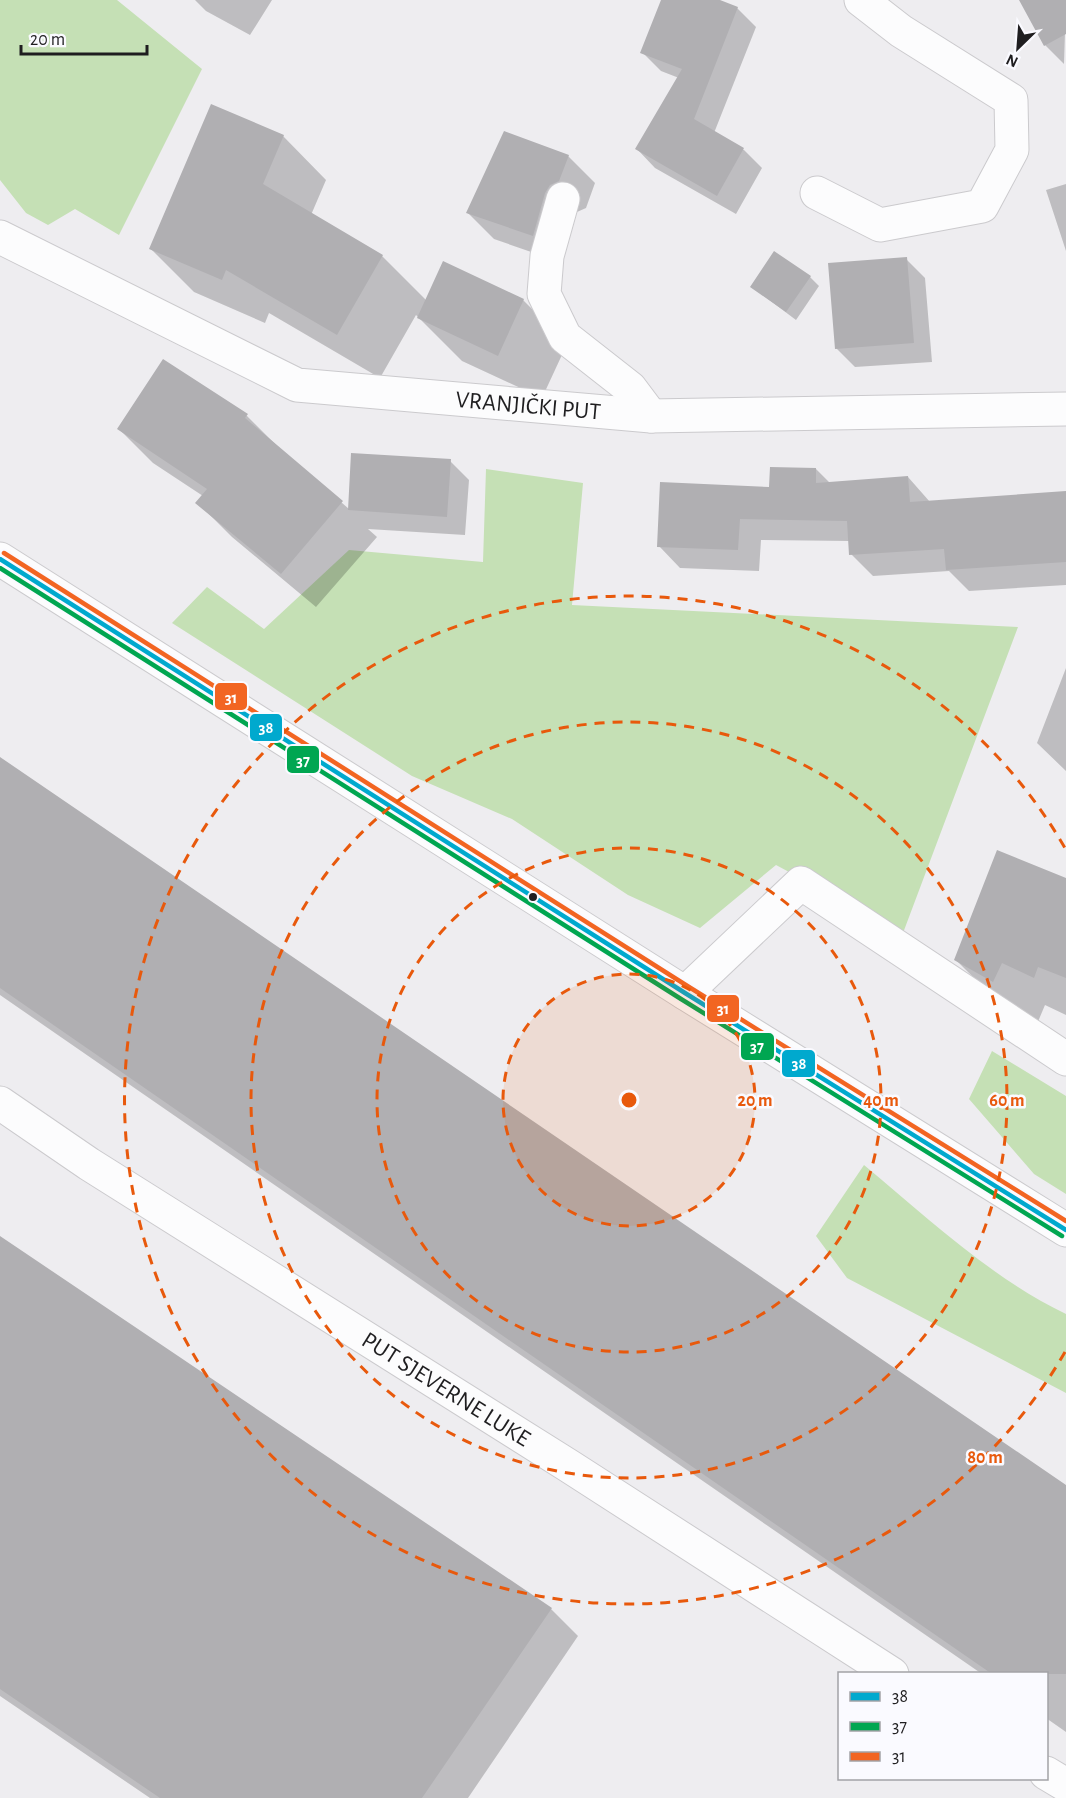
<svg xmlns="http://www.w3.org/2000/svg" width="1066" height="1798" viewBox="0 0 1066 1798" font-family="'Alegreya Sans',sans-serif">
<style>
.green{fill:#c5e0b5}
.shadow{fill:#0003}
.building{fill:#b0afb2}
.lines{fill:none;stroke-linecap:round;stroke-linejoin:round}
.minor-casing{stroke:#cbcacd;stroke-width:35}
.major-casing{stroke:#cbcacd;stroke-width:35}
.minor{stroke:#fcfcfd;stroke-width:33}
.major{stroke:#fcfcfd;stroke-width:33}
.bus-1-casing{stroke:#fafaff;stroke-width:9}
.bus-2-casing{stroke:#fafaff;stroke-width:9}
.bus-3-casing{stroke:#fafaff;stroke-width:9}
.bus-1{stroke:#00a9ce;stroke-width:4.5}
.bus-2{stroke:#00a651;stroke-width:4.5}
.bus-3{stroke:#f26522;stroke-width:4.5}
.ring{fill:none;stroke:#e8590c;stroke-width:3;stroke-dasharray:10 8}
.bus-dot{fill:#1f1e20;stroke:#fafaff;stroke-width:2}
.labels{text-anchor:middle;stroke-width:5;stroke-linejoin:round;paint-order:stroke}
.street-label{font-size:24px;fill:#1f1e20;stroke:#fafaff}
.centre{fill:#e8590c;stroke:#fafaff;stroke-width:3}
.ring-label{font-size:18px;text-anchor:middle;font-weight:bold;fill:#e8590c;stroke:#fafaff;stroke-width:5;stroke-linejoin:round;paint-order:stroke}
.line-badge{stroke:#fafaff;stroke-width:2}
.badge-label{font-size:16px;text-anchor:middle;font-weight:bold;fill:#fff}
</style>
<rect width="100%" height="100%" fill="#eeedf0"/>
<path class="green" d="M 0,0 L 117,0 L 202,69 L 119,235 L 75,209 L 48,225 L 26,213 L 0,180 Z
M 486,469 L 583,483 L 572,605 L 1018,627 L 903,933 L 776,865 L 700,928 L 628,895 L 512,819 L 412,776 L 172,623 L 207,587 L 264,629 L 349,550 L 483,562 Z
M 992,1051 L 1066,1096 L 1066,1194 L 1034,1174 L 969,1099 Z
M 864,1165 C 928,1218 991,1278 1066,1314 L 1066,1393 L 847,1278 L 816,1236 Z"/>
<path class="shadow" d="M 195,0 L 272,0 L 250,35 L 206,11 Z
M 662,0 L 716,0 L 737,8 L 756,27 L 714,133 L 744,150 L 762,168 L 736,214 L 655,168 L 637,149 L 679,78 L 661,71 L 642,52 Z
M 1036,0 L 1066,0 L 1064,64 L 1045,45 L 1024,6 Z
M 283,136 L 326,180 L 311,215 L 382,256 L 426,300 L 523,300 L 567,344 L 542,398 L 462,361 L 416,315 L 380,378 L 269,313 L 265,323 L 194,292 L 151,249 Z
M 568,156 L 595,183 L 586,208 L 577,212 L 572,221 L 560,262 L 494,239 L 467,212 Z
M 1066,184 L 1066,251 L 1046,190 Z
M 906,259 L 925,278 L 932,362 L 855,367 L 836,348 Z
M 810,277 L 819,286 L 796,320 L 752,287 Z
M 164,361 L 247,416 L 281,450 L 349,509 L 450,461 L 469,480 L 465,535 L 368,529 L 377,537 L 316,607 L 232,537 L 198,503 L 203,496 L 153,463 L 119,429 Z
M 816,469 L 830,483 L 908,477 L 930,502 L 1066,492 L 1066,585 L 969,591 L 949,571 L 873,576 L 851,554 L 850,541 L 761,540 L 759,571 L 680,568 L 659,546 L 771,489 Z
M 1066,668 L 1066,771 L 1037,743 Z
M 0,759 L 1066,1487 L 1066,1732 L 1046,1718 L 1046,1674 L 982,1674 L 0,995 Z
M 1066,880 L 1066,1015 L 1045,1005 L 1037,1024 L 999,1003 L 956,960 Z
M 0,1238 L 551,1609 L 578,1636 L 468,1798 L 150,1798 L 0,1696 Z"/>
<path class="building" d="M 661,0 L 720,0 L 738,7 L 694,119 L 744,148 L 717,196 L 635,149 L 682,69 L 640,53 Z
M 1019,0 L 1066,0 L 1066,34 L 1044,46 Z
M 211,104 L 284,135 L 263,184 L 383,255 L 337,335 L 226,270 L 222,280 L 149,249 Z
M 504,131 L 569,155 L 559,181 L 550,185 L 545,193 L 533,236 L 466,213 Z
M 774,251 L 811,276 L 786,312 L 750,287 Z
M 907,257 L 914,343 L 835,349 L 828,263 Z
M 443,261 L 524,299 L 498,356 L 417,318 Z
M 163,359 L 248,414 L 245,418 L 343,501 L 281,574 L 195,503 L 207,489 L 117,429 Z
M 351,453 L 451,459 L 447,517 L 348,510 Z
M 770,467 L 816,468 L 816,483 L 908,476 L 910,502 L 1066,491 L 1066,562 L 946,570 L 944,549 L 849,555 L 847,521 L 740,519 L 738,550 L 657,547 L 660,482 L 769,487 Z
M 0,757 L 1066,1485 L 1066,1674 L 992,1674 L 0,988 Z
M 997,850 L 1066,878 L 1066,978 L 1038,967 L 1034,978 L 1002,963 L 993,982 L 954,960 Z
M 0,1236 L 552,1608 L 422,1798 L 160,1798 L 0,1689 Z"/>
<g class="lines">
<defs>
<g id="minor">
<path d="M 817,193 L 880,225 L 982,206 L 1012,150 L 1011,100 L 901,31 L 861,0"/>
<path d="M 563,199 L 547,256 L 544,294 L 565,337 L 630,388 L 651,416"/>
<path id="s1" d="M 0,237 L 297,385 L 651,416 L 1066,409"/>
<path d="M 685,993 L 801,883 L 1066,1059"/>
<path id="s2" d="M 0,1103 L 89,1164 L 569,1466 L 892,1674"/>
<path d="M 1046,1773 L 1066,1785"/>
</g>
<path id="major" d="M 0,559 L 685,993 L 1066,1230"/>
</defs>
<use href="#minor" class="minor-casing"/>
<use href="#major" class="major-casing"/>
<use href="#minor" class="minor"/>
<use href="#major" class="major"/>
<defs>
<path id="bus-1" d="M 0,559 L 685,993 L 1066,1230"/>
<path id="bus-2" d="M 0,568 L 681,999 L 1062,1236"/>
<path id="bus-3" d="M 4,553 L 689,987 L 1066,1221"/>
</defs>
<use href="#bus-1" class="bus-1-casing"/>
<use href="#bus-2" class="bus-2-casing"/>
<use href="#bus-3" class="bus-3-casing"/>
<use href="#bus-1" class="bus-1"/>
<use href="#bus-2" class="bus-2"/>
<use href="#bus-3" class="bus-3"/>
</g>
<circle cx="629" cy="1100" r="126" fill="#e8590c" fill-opacity=".12"/>
<g class="ring">
<circle cx="629" cy="1100" r="126"/>
<circle cx="629" cy="1100" r="252"/>
<circle cx="629" cy="1100" r="378"/>
<path d="M1065 1352A504 504 0 1 1 1065 848"/>
</g>
<circle class="bus-dot" cx="533" cy="897" r="5"/>
<g class="labels">
<g class="street-label">
<text dy="8" stroke="none"><textPath href="#s1" startOffset="564">VRANJIČKI PUT</textPath></text>
<text dy="8" stroke="none"><textPath href="#s2" startOffset="530">PUT SJEVERNE LUKE</textPath></text>
</g>
</g>
<circle cx="629" cy="1100" r="9" class="centre"/>
<g class="ring-label">
<text x="755" y="1106">20 m</text>
<text x="881" y="1106">40 m</text>
<text x="1007" y="1106">60 m</text>
<text x="985" y="1463">80 m</text>
</g>
<g class="line-badge">
<rect x="214" y="682" width="34" height="29" rx="6" fill="#f26522"/>
<rect x="249" y="713" width="34" height="29" rx="6" fill="#00a9ce"/>
<rect x="286" y="745" width="34" height="29" rx="6" fill="#00a651"/>
<rect x="706" y="994" width="34" height="29" rx="6" fill="#f26522"/>
<rect x="740" y="1032" width="35" height="29" rx="6" fill="#00a651"/>
<rect x="781" y="1049" width="35" height="29" rx="6" fill="#00a9ce"/>
</g>
<g class="badge-label">
<text x="231" y="703">31</text>
<text x="266" y="733">38</text>
<text x="303" y="766">37</text>
<text x="723" y="1014">31</text>
<text x="757" y="1052">37</text>
<text x="799" y="1069">38</text>
</g>
<rect x="838" y="1672" width="210" height="108" fill="#fafaff" stroke="#a2a2a6" stroke-width="1.5"/>
<rect x="850" y="1692" width="30" height="9" fill="#00a9ce" stroke="#a2a2a6" stroke-width="1.5"/>
<text x="892" y="1702" font-size="18" fill="#1f1e20">38</text>
<rect x="850" y="1722" width="30" height="9" fill="#00a651" stroke="#a2a2a6" stroke-width="1.5"/>
<text x="892" y="1732" font-size="18" fill="#1f1e20">37</text>
<rect x="850" y="1752" width="30" height="9" fill="#f26522" stroke="#a2a2a6" stroke-width="1.5"/>
<text x="892" y="1762" font-size="18" fill="#1f1e20">31</text>
<g transform="translate(1018 48) rotate(205)" stroke="#fafaff" stroke-width="4.5" paint-order="stroke">
<path d="M0-4.5L10 22L0 15L-10 22Z" fill="#1f1e20"/>
<text y="-9" font-size="16" font-weight="bold" text-anchor="middle" fill="#1f1e20">N</text>
</g>
<path d="M21 45v9h126v-9" fill="none" stroke="#1f1e20" stroke-width="3"/>
<text x="30" y="45" font-size="18" fill="#1f1e20" stroke="#fafaff" stroke-width="4.5" paint-order="stroke">20 m</text>
</svg>
